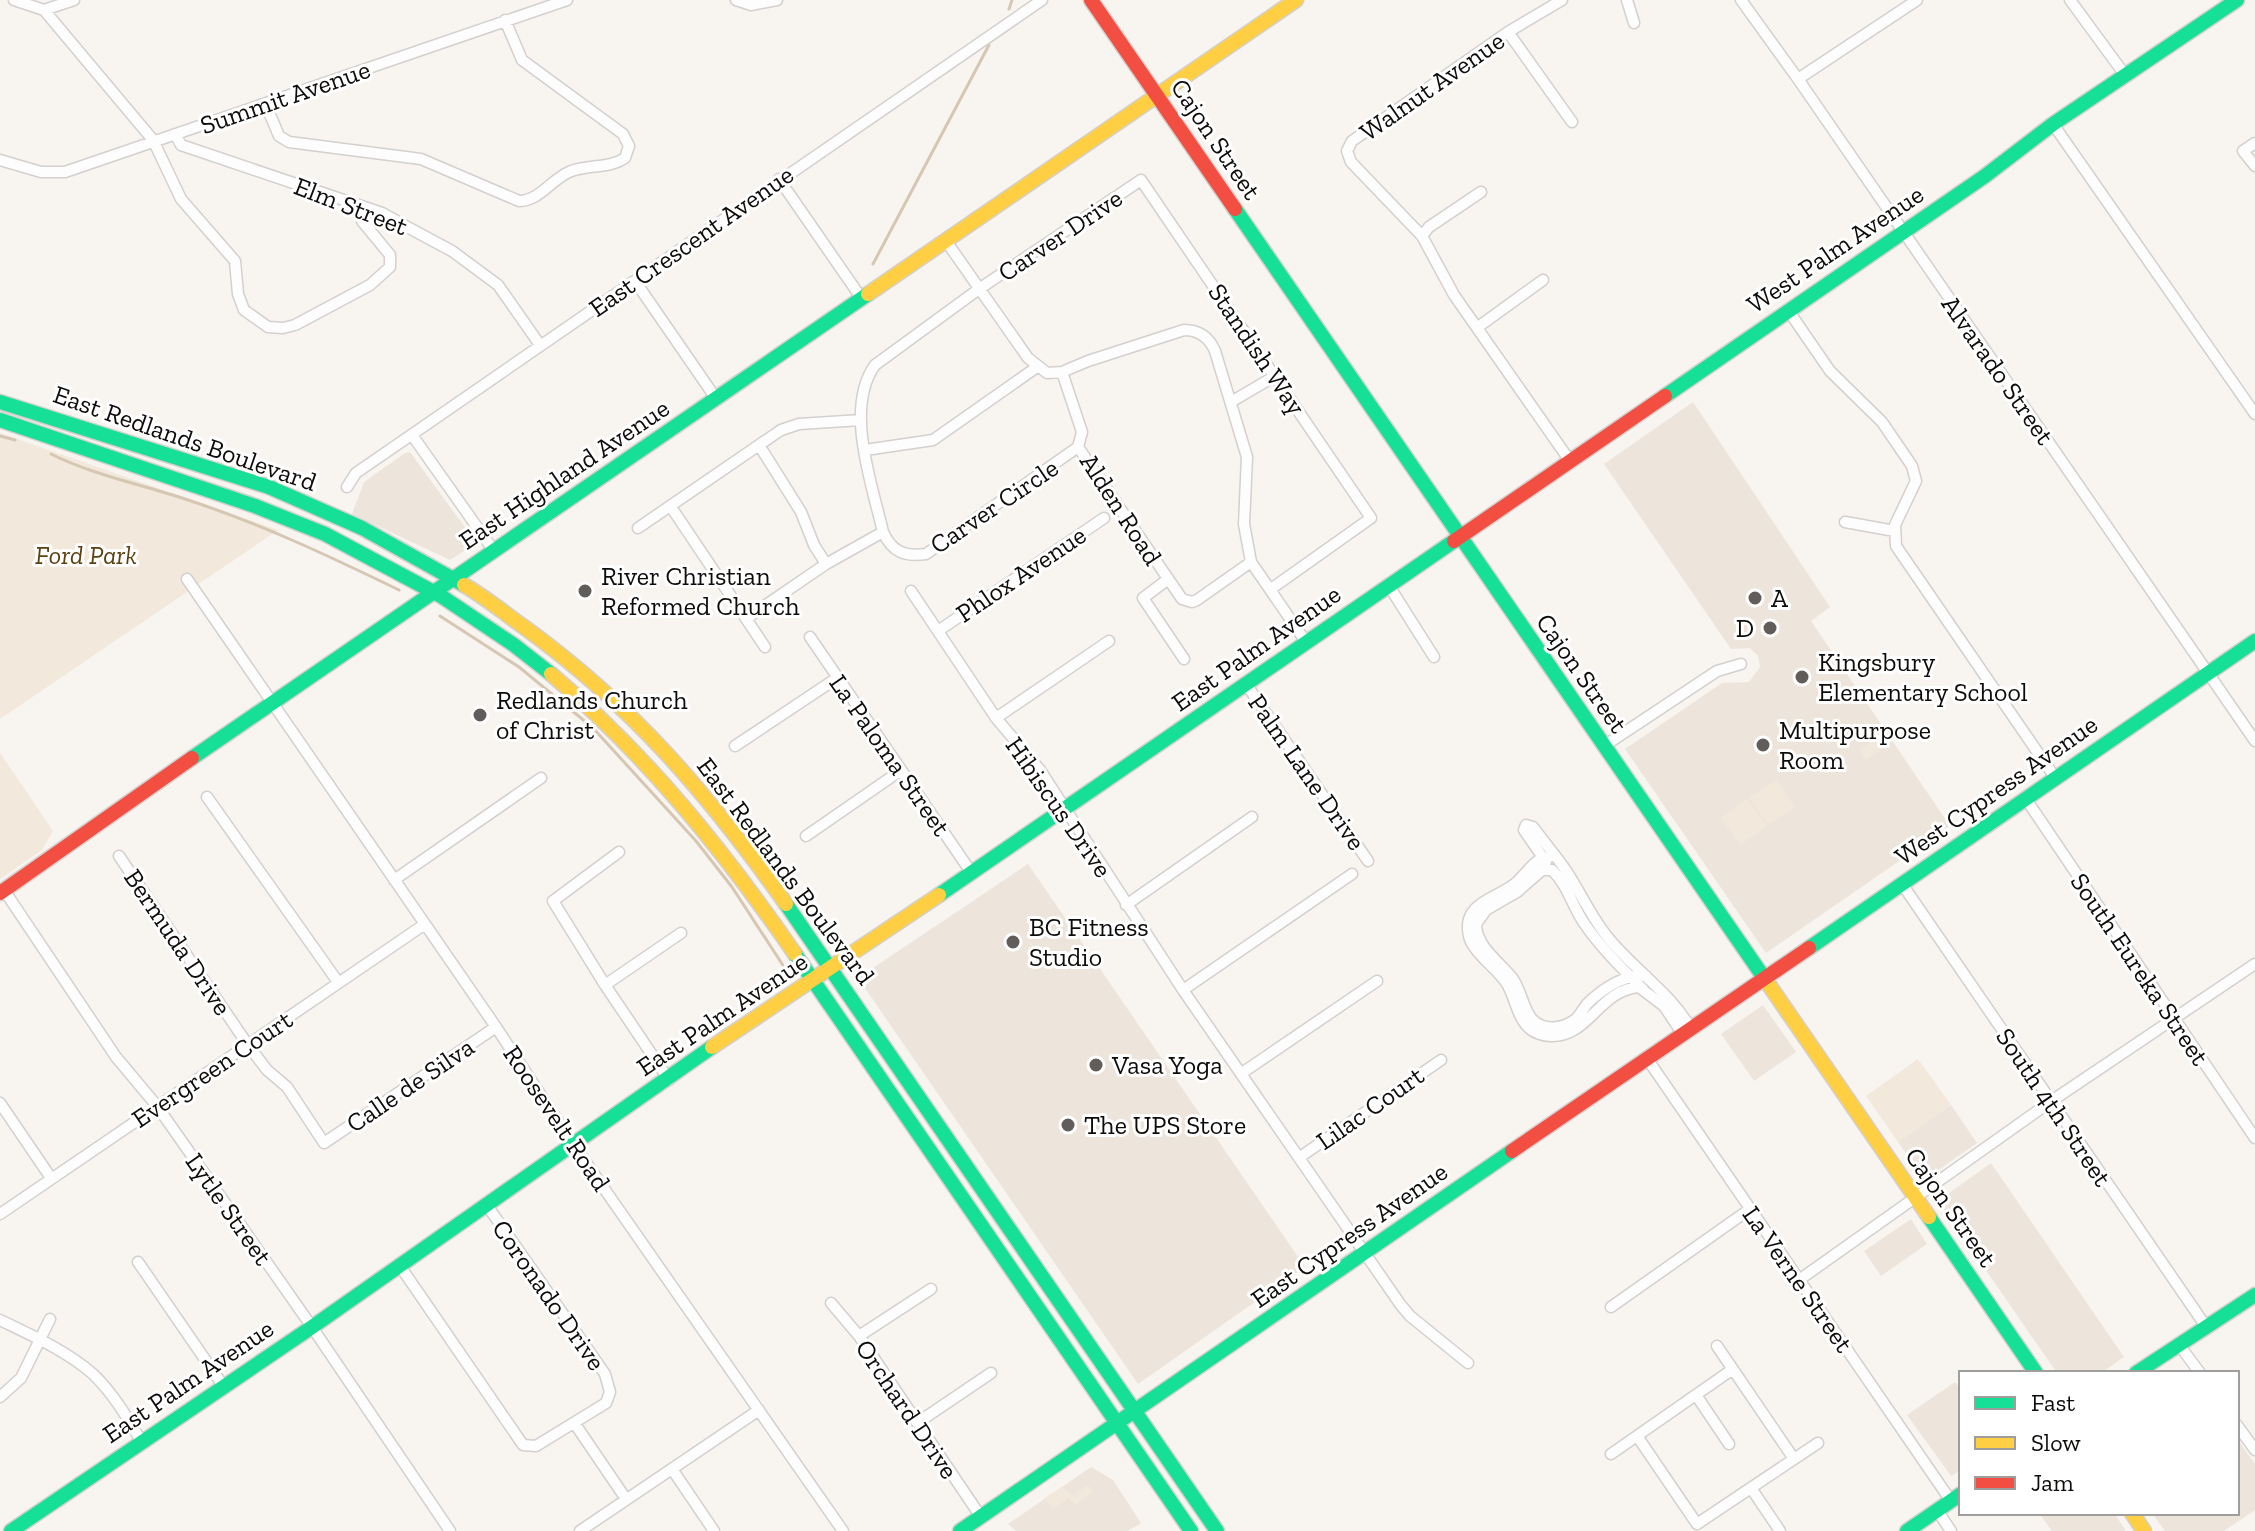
<svg xmlns="http://www.w3.org/2000/svg" width="2255" height="1531" viewBox="0 0 2255 1531" font-family="'Zilla Slab',serif">
<style>
.built{fill:#ede5db}
.green{fill:#f2e8db}
.lines{fill:none;stroke-linecap:round;stroke-linejoin:round}
.stream{stroke:#d6c7b3;stroke-width:3}
.street-casing{stroke:#d3d0ce;stroke-width:13}
.fast-casing{stroke:#d3d0ce;stroke-width:17}
.slow-casing{stroke:#d3d0ce;stroke-width:17}
.jam-casing{stroke:#d3d0ce;stroke-width:17}
.street{stroke:#fefdfd;stroke-width:10}
.fast{stroke:#16e098;stroke-width:14}
.slow{stroke:#ffcf43;stroke-width:14}
.jam{stroke:#f24e42;stroke-width:14}
.poi-dot{fill:#605d5a;stroke:#fff;stroke-width:3}
.labels{text-anchor:middle;stroke-width:6;stroke-linejoin:round;paint-order:stroke}
.street-label{font-size:26px;fill:#0e0c0a;stroke:#fff}
.park-label{font-size:26px;font-style:italic;fill:#5e4011;stroke:#fff}
.poi-label{font-size:26px;fill:#0e0c0a;stroke:#fff;text-anchor:start}
</style>
<rect width="100%" height="100%" fill="#f8f4f0"/>
<path class="built" d="M 1693,402 L 1830,607 L 1811,621 L 1950,826 L 1766,953 L 1625,749 L 1722,683 L 1749,682 L 1760,667 L 1758,656 L 1750,648 L 1731,649 L 1604,464 Z
M 410,452 L 472,537 L 472,546 L 450,560 L 352,514 L 364,482 L 405,453 Z
M 1028,864 L 1305,1267 L 1138,1384 L 858,978 Z
M 1763,1005 L 1796,1052 L 1754,1081 L 1721,1034 Z
M 1951,1105 L 1977,1143 L 1924,1180 L 1898,1142 Z
M 1991,1163 L 2124,1357 L 2101,1373 L 2057,1373 L 1938,1201 Z
M 1911,1219 L 1927,1244 L 1881,1276 L 1864,1251 Z
M 1955,1382 L 1961,1390 L 1961,1470 L 1951,1476 L 1907,1415 Z
M 2237,1439 L 2255,1464 L 2255,1510 L 2224,1531 L 2165,1531 L 2152,1513 L 2237,1513 Z
M 1091,1467 L 1113,1480 L 1141,1523 L 1128,1531 L 1016,1531 L 1008,1524 Z
M 2039,1513 L 2114,1513 L 2126,1531 L 2052,1531 Z"/>
<path class="green" d="M 0,433 L 278,530 L 0,719 Z
M 1874,725 L 1888,745 L 1866,760 L 1859,750 L 1870,742 L 1864,732 Z
M 0,753 L 53,831 L 42,850 L 0,879 Z
M 1776,780 L 1795,807 L 1768,825 L 1749,798 Z
M 1747,799 L 1767,826 L 1740,845 L 1721,818 Z
M 1918,1059 L 1951,1105 L 1898,1142 L 1866,1096 Z
M 1088,1485 L 1093,1492 L 1075,1505 L 1069,1498 L 1053,1509 L 1045,1498 L 1063,1486 L 1071,1496 Z"/>
<g class="lines">
<path class="stream" d="M 1009,9 L 1012,0
M 873,264 L 989,45
M 0,436 L 15,440
M 51,454 C 93,475 140,484 185,499 C 259,523 329,556 399,590
M 440,616 L 519,667 L 593,728 L 696,841 L 732,887 L 786,970"/>
<defs>
<path id="street" d="M 14,0 L 44,10 L 74,0
M 736,0 L 751,5 L 777,0
M 1562,0 L 1508,32 L 1352,141 L 1347,151 L 1351,162 L 1422,236 L 1454,295 L 1570,461
M 1627,0 L 1634,23
M 1741,0 L 1798,79 L 2255,741
M 2070,0 L 2125,75
M 44,10 L 153,140 L 181,199 L 235,261 L 238,294 L 244,310 L 268,327 L 283,328 L 295,325 L 370,285 L 390,267 L 390,255 L 362,221 L 369,209
M 1508,32 L 1572,122
M 1798,79 L 1917,0
M 266,105 L 279,136 L 289,142 L 421,159 L 519,201 C 539,201 551,180 569,172 C 586,164 609,169 625,158 L 629,146 L 623,134 L 522,60 L 505,20
M 2053,124 L 2255,414
M 175,134 L 181,145 L 382,213 L 411,229 L 452,251 L 498,285 L 540,345
M 2255,143 L 2243,151 L 2255,166
M 0,160 L 41,172 L 65,172 L 567,0
M 779,179 L 862,299
M 1422,236 L 1429,227 L 1481,192
M 946,241 L 1028,358 L 1047,373 L 1062,372 L 1088,361 L 1184,330 C 1199,330 1209,337 1215,351 L 1247,457 L 1244,524 L 1251,562 L 1306,642
M 635,281 L 717,400
M 1788,310 L 1830,371 L 1882,422 L 1912,466 L 1916,481 L 1895,525 L 1896,546 L 2056,779
M 1478,327 L 1543,280
M 1062,372 L 1082,432 L 1078,447 L 1182,599 L 1192,602 L 1197,600 L 1251,562
M 1231,402 L 1275,376
M 412,435 L 494,551
M 759,445 L 801,512 L 814,545 L 826,564
M 1078,447 L 926,554 C 905,557 892,552 883,532 C 872,484 844,408 875,365 L 979,289 L 1141,180 L 1371,518 L 1271,589
M 865,450 L 933,440 L 1037,367
M 347,487 L 356,473 L 1042,0
M 671,507 L 765,647
M 1845,522 L 1895,531
M 638,528 L 781,430 L 799,424 L 861,420
M 187,579 L 496,1027 L 573,1144 L 843,1531
M 1167,580 L 1143,598 L 1184,659
M 1389,586 L 1434,657
M 911,591 L 996,718 L 1040,770 L 1183,990 L 1400,1304 L 1410,1316 L 1468,1363
M 747,618 L 826,564 L 883,532
M 938,631 L 1104,518
M 810,637 L 971,872
M 1246,684 L 1368,861
M 996,718 L 1109,641
M 735,746 L 837,678
M 1604,746 L 1717,671 L 1741,664
M 207,797 L 338,982
M 2026,799 L 2255,1138
M 806,836 L 900,771
M 619,852 L 553,901 L 605,985 L 669,1080
M 119,856 L 248,1045 L 267,1070 L 287,1087 L 324,1143 L 496,1027
M 1555,856 C 1535,856 1530,870 1517,882 C 1503,895 1475,900 1469,919 C 1467,926 1468,936 1471,942 C 1480,959 1498,969 1507,984 C 1515,997 1517,1017 1529,1028 C 1534,1033 1543,1036 1551,1036 C 1589,1037 1599,990 1639,987 L 1664,1006 L 1682,1033
M 1546,862 L 1524,830 L 1526,825 L 1533,827 C 1544,842 1557,857 1567,872 C 1582,895 1592,919 1610,940 C 1636,971 1669,992 1690,1027
M 394,880 L 541,778
M 1902,884 L 2207,1328
M 4,890 L 116,1057 L 157,1106 L 312,1327 L 450,1531
M 1126,905 L 1252,817
M 605,985 L 681,933
M 1643,989 C 1622,969 1600,947 1584,923 C 1572,906 1568,885 1552,870 L 1542,870 L 1517,892 L 1486,910 L 1476,924 C 1476,947 1500,962 1513,979 C 1521,991 1523,1007 1531,1018 C 1543,1032 1563,1029 1576,1019 C 1580,1015 1583,1009 1587,1004 C 1602,989 1624,974 1646,976
M 1183,990 L 1352,874
M 1646,1057 L 1951,1501
M 1242,1073 L 1377,981
M 0,1103 L 51,1178
M 1300,1157 L 1441,1060
M 0,1214 L 425,924
M 138,1262 L 224,1387
M 400,1266 L 523,1445 L 536,1446 L 606,1403 L 610,1392 L 605,1374 L 486,1204
M 1799,1280 L 2050,1102 L 2255,964
M 831,1303 L 859,1336 L 981,1517
M 1611,1307 L 1750,1209
M 0,1320 C 31,1335 67,1351 93,1374 C 113,1393 127,1417 141,1441
M 859,1336 L 931,1289
M 1717,1346 L 1794,1459
M 2180,1346 L 2200,1373
M 1696,1395 L 1729,1444
M 0,1397 L 21,1378 L 50,1319
M 917,1423 L 991,1373
M 575,1424 L 626,1499
M 2237,1425 L 2255,1450
M 1637,1436 L 1697,1524 L 1818,1443
M 1611,1454 L 1733,1369
M 672,1469 L 714,1531
M 1751,1488 L 1780,1531
M 1937,1510 L 1951,1531
M 580,1531 L 759,1410"/>
<path id="fast" d="M 1235,209 L 1769,985
M 1665,396 L 1985,176 L 2053,124 L 2237,0
M 0,402 L 269,487 L 362,528 L 464,585
M 0,420 L 255,506 L 325,534 L 441,596 L 514,645 L 551,674
M 192,758 L 868,294
M 939,895 L 1454,541
M 786,904 L 1217,1531
M 1809,948 L 2255,641
M 795,954 L 1191,1531
M 1929,1217 L 2036,1373
M 2136,1373 L 2255,1295
M 11,1531 L 312,1327 L 712,1047
M 960,1531 L 1512,1151
M 1907,1531 L 1961,1494"/>
<path id="slow" d="M 868,294 L 1296,0
M 464,585 C 485,597 504,613 524,627 C 633,706 709,795 786,904
M 551,674 C 647,755 724,851 795,954
M 1769,985 L 1929,1217
M 712,1047 L 939,895
M 2132,1513 L 2144,1531"/>
<path id="jam" d="M 1091,0 L 1235,209
M 1454,541 L 1665,396
M 0,893 L 192,758
M 1512,1151 L 1809,948"/>
</defs>
<use href="#street" class="street-casing"/>
<use href="#fast" class="fast-casing"/>
<use href="#slow" class="slow-casing"/>
<use href="#jam" class="jam-casing"/>
<use href="#street" class="street"/>
<use href="#fast" class="fast"/>
<use href="#slow" class="slow"/>
<use href="#jam" class="jam"/>
</g>
<g class="poi-dot">
<circle cx="585" cy="591" r="8"/>
<circle cx="1755" cy="598" r="8"/>
<circle cx="1770" cy="628" r="8"/>
<circle cx="1802" cy="677" r="8"/>
<circle cx="480" cy="715" r="8"/>
<circle cx="1763" cy="745" r="8"/>
<circle cx="1013" cy="942" r="8"/>
<circle cx="1096" cy="1065" r="8"/>
<circle cx="1068" cy="1125" r="8"/>
</g>
<g class="labels">
<g class="street-label">
<text transform="translate(1432 86) rotate(-35)" y="9">Walnut Avenue</text>
<text transform="translate(285 97) rotate(-19)" y="9">Summit Avenue</text>
<text transform="translate(1216 139) rotate(56)" y="9">Cajon Street</text>
<text transform="translate(351 206) rotate(21)" y="9">Elm Street</text>
<text transform="translate(1060 235) rotate(-34)" y="9">Carver Drive</text>
<text transform="translate(691 241) rotate(-35)" y="9">East Crescent Avenue</text>
<text transform="translate(1835 249) rotate(-34)" y="9">West Palm Avenue</text>
<text transform="translate(1257 349) rotate(56)" y="9">Standish Way</text>
<text transform="translate(1998 370) rotate(55)" y="9">Alvarado Street</text>
<text transform="translate(185 438) rotate(19)" y="9">East Redlands Boulevard</text>
<text transform="translate(564 474) rotate(-34)" y="9">East Highland Avenue</text>
<text transform="translate(994 506) rotate(-34)" y="9">Carver Circle</text>
<text transform="translate(1121 509) rotate(57)" y="9">Alden Road</text>
<text transform="translate(1021 574) rotate(-34)" y="9">Phlox Avenue</text>
<text transform="translate(1256 648) rotate(-35)" y="9">East Palm Avenue</text>
<text transform="translate(1582 673) rotate(55)" y="9">Cajon Street</text>
<text transform="translate(890 755) rotate(55)" y="9">La Paloma Street</text>
<text transform="translate(1307 772) rotate(55)" y="9">Palm Lane Drive</text>
<text transform="translate(1996 790) rotate(-35)" y="9">West Cypress Avenue</text>
<text transform="translate(1059 807) rotate(55)" y="9">Hibiscus Drive</text>
<text transform="translate(786 871) rotate(53)" y="9">East Redlands Boulevard</text>
<text transform="translate(178 942) rotate(56)" y="9">Bermuda Drive</text>
<text transform="translate(2140 969) rotate(56)" y="9">South Eureka Street</text>
<text transform="translate(722 1014) rotate(-34)" y="9">East Palm Avenue</text>
<text transform="translate(212 1069) rotate(-34)" y="9">Evergreen Court</text>
<text transform="translate(410 1085) rotate(-34)" y="9">Calle de Silva</text>
<text transform="translate(2054 1107) rotate(56)" y="9">South 4th Street</text>
<text transform="translate(1370 1108) rotate(-35)" y="9">Lilac Court</text>
<text transform="translate(557 1118) rotate(56)" y="9">Roosevelt Road</text>
<text transform="translate(1951 1207) rotate(55)" y="9">Cajon Street</text>
<text transform="translate(229 1209) rotate(55)" y="9">Lytle Street</text>
<text transform="translate(1349 1235) rotate(-35)" y="9">East Cypress Avenue</text>
<text transform="translate(1798 1279) rotate(55)" y="9">La Verne Street</text>
<text transform="translate(549 1295) rotate(55)" y="9">Coronado Drive</text>
<text transform="translate(188 1381) rotate(-34)" y="9">East Palm Avenue</text>
<text transform="translate(907 1409) rotate(56)" y="9">Orchard Drive</text>
</g>
<g class="park-label">
<text x="86" y="564">Ford Park</text>
</g>
<g class="poi-label">
<text x="601" y="585">River Christian<tspan x="601" dy="30">Reformed Church</tspan></text>
<text x="1771" y="607">A</text>
<text x="1754" y="637" text-anchor="end">D</text>
<text x="1818" y="671">Kingsbury<tspan x="1818" dy="30">Elementary School</tspan></text>
<text x="496" y="709">Redlands Church<tspan x="496" dy="30">of Christ</tspan></text>
<text x="1779" y="739">Multipurpose<tspan x="1779" dy="30">Room</tspan></text>
<text x="1029" y="936">BC Fitness<tspan x="1029" dy="30">Studio</tspan></text>
<text x="1112" y="1074">Vasa Yoga</text>
<text x="1084" y="1134">The UPS Store</text>
</g>
</g>
<rect x="1959" y="1371" width="280" height="144" fill="#ffffff" stroke="#9f9e9d" stroke-width="2"/>
<rect x="1975" y="1397" width="40" height="12" fill="#16e098" stroke="#9f9e9d" stroke-width="2"/>
<text x="2031" y="1411" font-size="24" fill="#0e0c0a">Fast</text>
<rect x="1975" y="1437" width="40" height="12" fill="#ffcf43" stroke="#9f9e9d" stroke-width="2"/>
<text x="2031" y="1451" font-size="24" fill="#0e0c0a">Slow</text>
<rect x="1975" y="1477" width="40" height="12" fill="#f24e42" stroke="#9f9e9d" stroke-width="2"/>
<text x="2031" y="1491" font-size="24" fill="#0e0c0a">Jam</text>
</svg>
